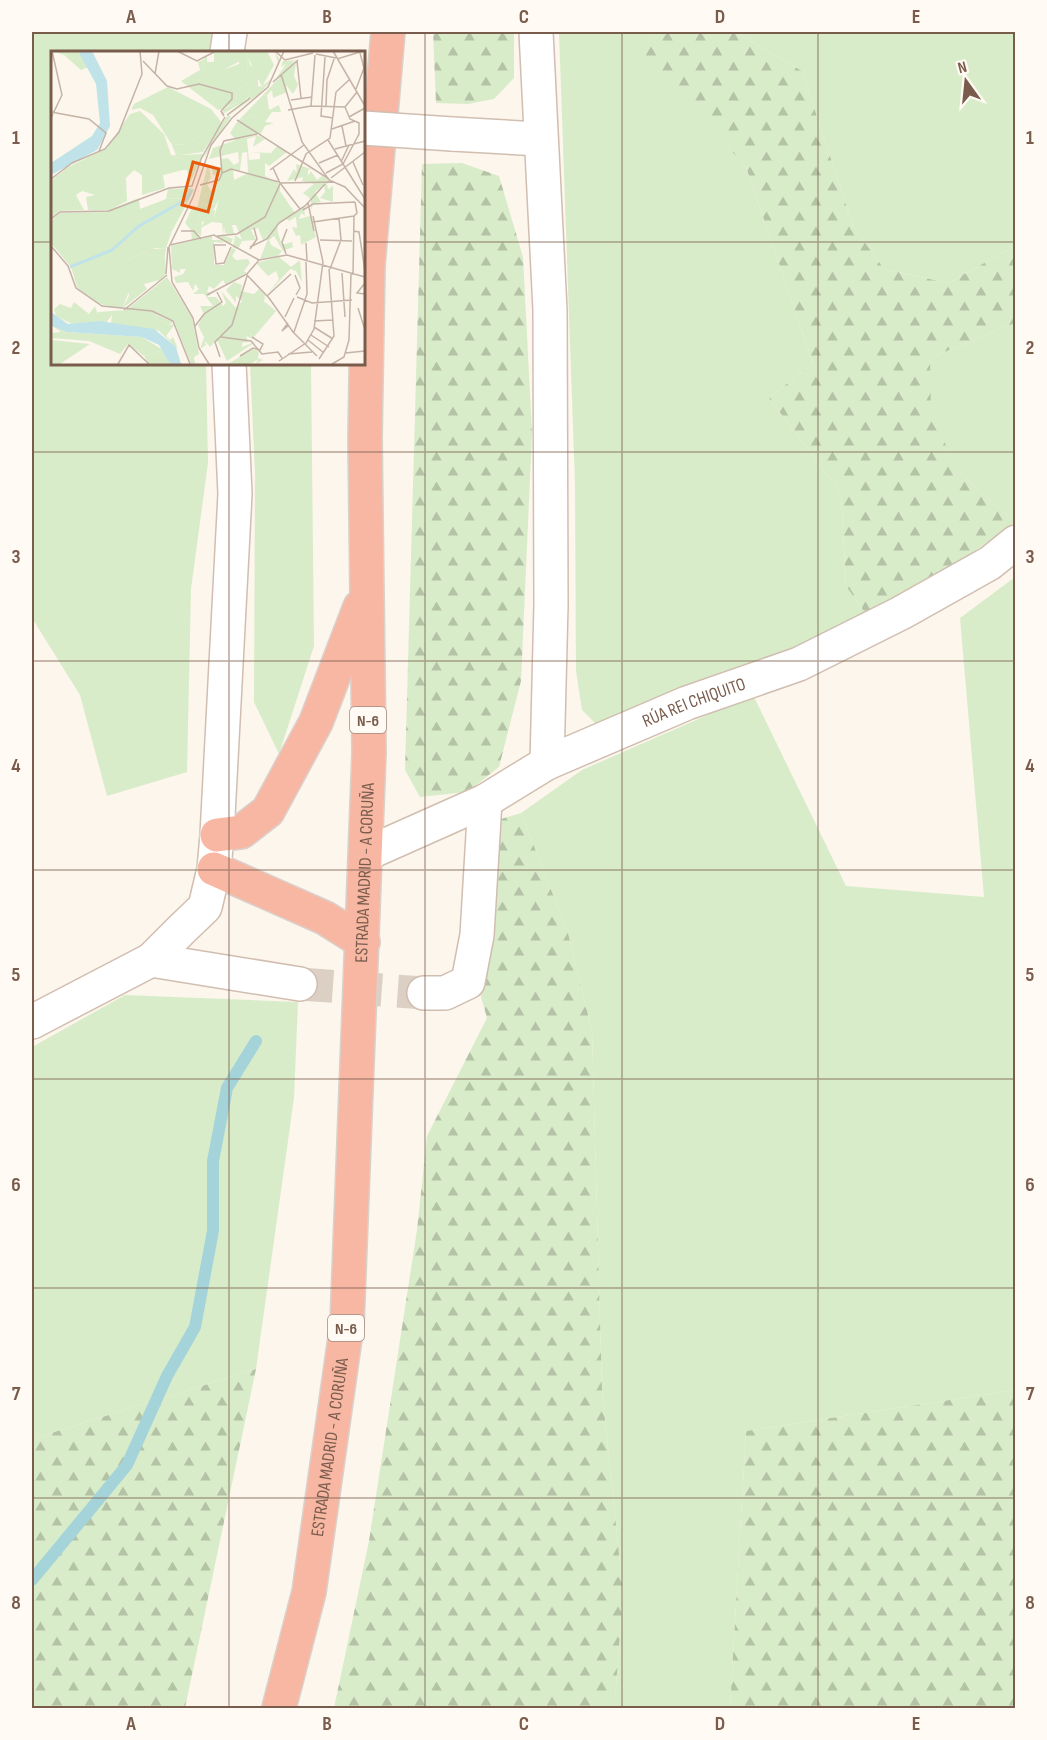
<svg xmlns="http://www.w3.org/2000/svg" width="1047" height="1740" viewBox="0 0 1047 1740" font-family="'Sofia Sans Condensed',sans-serif">
<style>
.grass{fill:#d8ecc9}
.forest{fill:url(#forest-firs)}
.lines{fill:none;stroke-linecap:round;stroke-linejoin:round}
.stream{stroke:#a5d3da;stroke-width:12}
.minor-tunnel{stroke:#dcd0c4;stroke-width:33;stroke-dasharray:33 16;stroke-linecap:butt}
.minor-casing{stroke:#d1beb0;stroke-width:36}
.highway-casing{stroke:#dad1cd;stroke-width:36}
.minor{stroke:#fff;stroke-width:33}
.highway{stroke:#f7b7a3;stroke-width:33}
.minor-bridge-casing{stroke:#d1beb0;stroke-width:36;stroke-linecap:butt}
.minor-bridge{stroke:#fff;stroke-width:33}
.grid{fill:none;stroke:#7a5c4d;stroke-width:1.5;stroke-opacity:0.55}
.labels{text-anchor:middle;stroke-width:4.5;stroke-linejoin:round;paint-order:stroke}
.shield{fill:#fffaf3;stroke:#a28b7f;stroke-width:1.5}
.shield-label{font-size:16px;font-weight:bold;fill:#7a5c4d}
.street-label{font-size:18px;fill:#7a5c4d;stroke:#fffaf3}
.inset-river{fill:none;stroke:#bfe3e8;stroke-width:3}
.inset-road{fill:none;stroke:#c5b3a7;stroke-width:1.5}
.view{fill:#e8590c;fill-opacity:0.15;stroke:#e8590c;stroke-width:3}
.inset-edge{fill:none;stroke:#7a5c4d;stroke-width:3}
.neatline{fill:none;stroke:#7a5c4d;stroke-width:2}
.grid-label{font-size:20px;text-anchor:middle;font-weight:bold;fill:#7a5c4d}
</style>
<defs>
<pattern id="forest-firs" width="22" height="20" patternUnits="userSpaceOnUse" patternTransform="scale(1.5)"><rect width="22" height="20" fill="#d8ecc9"/><path d="M5 1l3.5 6h-7zM16 11l3.5 6h-7z" fill="#b4c2a5"/></pattern>
</defs>
<rect width="100%" height="100%" fill="#fdf6ec"/>
<path class="grass" d="M 32,32 L 215,32 L 213,52 L 52,52 L 52,363 L 206,363 L 208,463 L 191,589 L 187,772 L 107,796 L 80,695 L 32,618 Z
M 559,32 L 660,32 L 637,45 L 746,167 L 813,363 L 769,398 L 841,493 L 846,586 L 868,617 L 600,728 L 582,710 L 576,671 L 575,484 Z
M 735,32 L 1015,32 L 1015,246 L 948,283 L 884,269 L 853,226 L 802,71 Z
M 1015,323 L 1016,521 L 1015,522 L 963,476 L 930,418 L 930,358 Z
M 250,363 L 311,363 L 314,646 L 279,754 L 254,702 L 255,474 Z
M 1015,577 L 1015,1390 L 746,1431 L 730,1708 L 600,1708 L 615,1699 L 623,1592 L 602,1391 L 592,1031 L 568,933 L 521,813 L 582,770 L 753,695 L 846,886 L 984,897 L 960,618 Z
M 125,995 L 298,1002 L 294,1098 L 256,1369 L 32,1439 L 32,1047 Z"/>
<path class="forest" d="M 433,32 L 514,32 L 514,78 L 494,99 L 468,104 L 436,103 Z
M 660,32 L 735,32 L 802,71 L 853,226 L 884,269 L 948,283 L 1015,246 L 1015,323 L 930,358 L 931,418 L 963,476 L 1015,522 L 972,553 L 868,617 L 846,586 L 841,493 L 769,398 L 813,363 L 746,167 L 636,45 Z
M 462,163 L 499,176 L 523,257 L 532,433 L 521,681 L 499,767 L 467,792 L 420,797 L 405,770 L 422,164 Z
M 521,813 L 568,933 L 592,1031 L 602,1391 L 623,1592 L 615,1700 L 600,1708 L 334,1708 L 369,1541 L 417,1230 L 427,1136 L 487,1018 L 477,983 L 491,822 Z
M 256,1369 L 185,1708 L 32,1708 L 32,1439 Z
M 1015,1390 L 1015,1708 L 730,1708 L 746,1431 Z"/>
<g class="lines">
<path class="stream" d="M 32,1580 L 127,1465 L 167,1376 L 195,1327 L 213,1231 L 213,1161 L 227,1088 L 256,1041"/>
<path class="minor-tunnel" d="M 300,984 L 424,993"/>
<defs>
<g id="minor">
<path d="M 536,32 L 550,310 L 551,605 L 547,763"/>
<path d="M 227,52 L 230,32"/>
<path d="M 452,134 L 540,139"/>
<path id="s1" d="M 366,854 L 485,801 L 547,763 L 687,703 L 799,664 L 901,613 L 990,563 L 1016,542"/>
<path d="M 151,960 L 300,984"/>
<path d="M 424,993 L 445,993 L 468,982 L 477,935 L 485,801"/>
<path d="M 32,1022 L 151,960 L 181,930 L 205,907 L 214,869 L 217,835 L 235,494 L 229,363"/>
</g>
<g id="highway">
<path d="M 217,835 L 241,832 L 268,811 L 316,722 L 360,607"/>
<path d="M 214,869 L 325,918 L 363,942"/>
<path id="s2" d="M 279,1708 L 309,1592 L 347,1324 L 369,753 L 365,438 L 368,265 L 388,32"/>
</g>
</defs>
<use href="#minor" class="minor-casing"/>
<use href="#highway" class="highway-casing"/>
<use href="#minor" class="minor"/>
<use href="#highway" class="highway"/>
<defs>
<path id="minor-bridge" d="M 363,128 L 452,134"/>
</defs>
<use href="#minor-bridge" class="minor-bridge-casing"/>
<use href="#minor-bridge" class="minor-bridge"/>
</g>
<path class="grid" d="M 229,32 L 229,52M 425,32 L 425,1708M 622,32 L 622,1708M 818,32 L 818,1708M 32,242 L 52,242M 363,242 L 1016,242M 229,363 L 229,1708M 32,452 L 1016,452M 32,661 L 1016,661M 32,870 L 1016,870M 32,1079 L 1016,1079M 32,1288 L 1016,1288M 32,1498 L 1016,1498"/>
<g class="labels">
<g class="shield">
<rect x="350" y="707" width="36" height="26" rx="4.5"/>
<rect x="328" y="1315" width="36" height="26" rx="4.5"/>
</g>
<g class="shield-label">
<text x="368" y="726">N-6</text>
<text x="346" y="1334">N-6</text>
</g>
<g class="street-label">
<text dy="6" stroke="none"><textPath href="#s1" startOffset="362">RÚA REI CHIQUITO</textPath></text>
<text dy="6" stroke="none"><textPath href="#s2" startOffset="842">ESTRADA MADRID - A CORUÑA</textPath></text>
<text dy="6" stroke="none"><textPath href="#s2" startOffset="266">ESTRADA MADRID - A CORUÑA</textPath></text>
</g>
</g>
<g transform="translate(51 51)">
<rect width="314" height="314" fill="#fdf6ec"/>
<path d="M 168,0 L 188,0 L 189,10 L 174,18 L 173,4 L 169,11 L 170,23 L 164,25 L 154,20 L 152,9 L 156,5 L 156,11 L 163,11 L 163,2 ZM 195,0 L 216,0 L 223,14 L 211,36 L 198,8 L 197,20 ZM 223,0 L 229,9 L 222,25 L 218,32 L 208,43 L 178,64 L 180,65 L 152,108 L 164,83 L 152,101 L 129,104 L 152,103 L 139,132 L 136,119 L 132,119 L 132,108 L 121,104 L 125,104 L 121,94 L 138,93 L 153,81 L 166,81 L 178,62 L 220,28 L 227,11 ZM 245,9 L 240,12 L 245,11 L 243,25 L 247,34 L 242,43 L 235,34 L 236,41 L 222,47 L 221,39 L 216,44 L 218,59 L 228,54 L 230,61 L 221,61 L 214,71 L 223,72 L 214,75 L 209,84 L 206,82 L 189,88 L 206,84 L 214,88 L 202,96 L 205,85 L 196,88 L 198,109 L 209,108 L 209,102 L 199,101 L 220,102 L 226,95 L 236,101 L 218,115 L 214,112 L 214,125 L 229,133 L 229,140 L 244,162 L 253,156 L 254,165 L 250,162 L 248,168 L 259,165 L 265,186 L 250,194 L 249,184 L 245,185 L 241,176 L 246,177 L 245,166 L 238,170 L 235,167 L 226,173 L 227,182 L 231,194 L 241,191 L 242,196 L 232,200 L 223,185 L 218,189 L 220,194 L 231,200 L 227,205 L 209,208 L 217,188 L 212,189 L 207,177 L 200,179 L 205,189 L 191,190 L 187,198 L 182,197 L 184,184 L 191,189 L 185,174 L 181,174 L 183,183 L 180,184 L 174,182 L 173,175 L 172,184 L 182,188 L 179,194 L 167,186 L 172,184 L 171,172 L 161,171 L 150,177 L 158,160 L 164,159 L 163,167 L 168,148 L 165,154 L 151,152 L 145,182 L 149,188 L 141,190 L 140,179 L 134,172 L 141,157 L 146,157 L 157,112 L 160,126 L 156,133 L 160,140 L 166,131 L 163,126 L 166,131 L 170,125 L 162,124 L 160,116 L 171,116 L 170,108 L 177,107 L 183,114 L 188,111 L 187,101 L 158,108 L 162,97 L 185,89 L 179,82 L 186,71 L 190,72 L 187,70 L 208,63 L 215,50 L 213,43 L 240,14 L 224,29 L 235,13 L 230,16 L 232,10 ZM 196,101 L 197,122 L 183,129 L 182,118 L 189,120 L 191,102 ZM 194,32 L 201,35 L 197,48 L 172,63 L 172,58 L 186,52 L 185,42 ZM 245,113 L 260,118 L 257,119 L 257,125 L 260,120 L 266,129 L 271,125 L 280,130 L 276,133 L 277,138 L 282,135 L 282,151 L 269,147 L 274,141 L 273,134 L 264,141 L 270,151 L 262,153 L 260,160 L 260,148 L 252,142 L 263,133 L 251,130 L 252,126 L 236,130 L 243,118 L 246,122 ZM 117,138 L 139,137 L 143,138 L 139,147 L 115,148 ZM 121,180 L 115,197 L 101,197 L 101,191 ZM 161,185 L 161,189 L 170,189 L 173,192 L 163,191 L 163,214 L 173,214 L 181,197 L 185,199 L 181,205 L 185,209 L 197,208 L 199,212 L 193,220 L 196,222 L 175,234 L 172,229 L 163,238 L 158,235 L 156,241 L 161,242 L 156,246 L 165,246 L 172,255 L 175,252 L 170,240 L 185,257 L 191,250 L 185,245 L 185,252 L 175,239 L 183,231 L 191,234 L 190,240 L 203,243 L 208,238 L 214,244 L 213,252 L 198,266 L 209,279 L 202,287 L 199,281 L 202,288 L 195,285 L 197,291 L 191,292 L 191,296 L 206,290 L 176,310 L 166,289 L 159,296 L 153,289 L 155,294 L 149,298 L 153,286 L 147,274 L 153,263 L 149,255 L 162,255 L 153,243 L 142,243 L 148,238 L 144,233 L 142,240 L 137,231 L 125,232 L 123,226 L 132,223 L 135,218 L 129,218 L 129,222 L 121,218 L 120,195 ZM 94,201 L 105,209 L 106,205 L 114,206 L 115,223 L 109,229 L 93,233 L 96,238 L 71,258 L 78,245 L 74,210 ZM 228,206 L 240,216 L 249,209 L 251,231 L 245,220 L 239,218 L 216,244 L 228,228 L 225,220 L 217,225 L 205,212 ZM 23,251 L 38,263 L 44,255 L 47,264 L 44,271 L 21,273 L 5,265 L 3,258 L 9,253 L 20,257 ZM 98,264 L 118,274 L 124,273 L 115,285 L 119,289 L 122,286 L 127,298 L 107,279 L 104,271 L 105,278 L 97,275 ZM 201,298 L 208,300 L 207,307 L 212,309 L 204,313 L 208,308 L 199,313 L 177,313 ZM 112,299 L 119,313 L 98,313 L 93,305 Z" fill="#d8ecc9" fill-rule="evenodd"/>
<path d="M 1,0 L 27,0 L 37,16 L 30,19 L 13,4 ZM 188,0 L 195,0 L 197,20 L 197,8 L 200,15 L 207,13 L 207,35 L 211,36 L 197,48 L 201,35 L 194,32 L 185,42 L 186,52 L 167,59 L 130,30 L 149,19 L 147,11 L 152,9 L 154,19 L 156,12 L 161,12 L 164,25 L 170,22 L 166,9 L 169,4 L 173,4 L 175,18 L 188,13 ZM 117,36 L 160,58 L 171,72 L 165,81 L 153,81 L 138,93 L 121,94 L 102,64 L 89,57 L 80,59 L 83,53 ZM 213,43 L 216,50 L 208,63 L 187,70 ZM 89,60 L 113,83 L 120,104 L 132,108 L 132,119 L 112,124 L 114,137 L 91,144 L 91,124 L 83,119 L 75,127 L 76,150 L 58,159 L 37,159 L 35,146 L 44,144 L 31,140 L 25,144 L 33,159 L 9,160 L 0,167 L 0,130 L 17,116 L 55,98 L 79,63 ZM 88,147 L 89,158 L 115,148 L 139,147 L 121,180 L 101,191 L 103,198 L 115,197 L 114,206 L 105,209 L 94,201 L 74,210 L 81,233 L 71,258 L 49,253 L 27,239 L 20,216 L 0,192 L 0,170 L 9,162 L 52,161 ZM 151,152 L 165,154 L 155,171 L 151,170 L 150,185 L 145,181 ZM 116,226 L 141,267 L 148,303 L 143,306 L 144,313 L 140,313 L 123,270 L 99,261 L 122,271 L 118,274 L 104,267 L 107,280 L 60,272 L 61,264 L 56,271 L 44,271 L 47,261 L 75,259 ZM 0,274 L 16,281 L 91,286 L 112,299 L 93,305 L 77,293 L 69,303 L 38,290 L 0,287 L 0,282 L 10,281 ZM 0,289 L 1,289 L 39,293 L 9,313 L 0,313 Z" fill="#d8ecc9"/>
<path d="M 214,251 L 225,260 L 209,279 L 197,266 Z" fill="#d8ecc9"/>
<path d="M 27,0 L 41,0 L 56,30 L 59,75 L 46,99 L 0,124 L 0,112 L 41,85 L 49,72 L 45,33 ZM 0,261 L 17,273 L 48,270 L 103,278 L 125,296 L 130,313 L 119,313 L 108,294 L 91,286 L 16,281 L 1,275 Z" fill="#bfe3e8"/>
<path class="inset-river" d="M 19,216 L 61,199 L 88,175 L 136,148 L 141,139"/>
<path class="inset-road" d="M 126,0 L 146,10 L 165,0M 224,0 L 234,9 L 262,2M 282,0 L 314,55M 265,3 L 285,7M 274,6 L 270,65 L 282,67M 286,8 L 312,0M 92,10 L 116,35 L 126,38 L 148,33 L 181,42 L 181,48 L 170,60 L 173,65M 246,10 L 250,47M 104,23 L 108,0M 230,23 L 251,91 L 278,129 L 294,136 L 314,157M 222,31 L 247,9M 305,38 L 313,17 L 309,2M 240,49 L 261,46M 260,55 L 264,4M 275,55 L 276,29 L 283,8M 294,56 L 306,41M 237,59 L 260,55 L 294,56M 0,61 L 38,68 L 55,82 L 48,100M 176,64 L 199,47M 298,66 L 314,57M 0,67 L 11,44 L 1,0M 186,69 L 278,128M 291,75 L 295,95M 281,78 L 304,70M 277,89 L 314,148M 284,98 L 314,90M 290,111 L 298,94M 302,111 L 312,134M 268,112 L 287,104M 222,117 L 229,132 L 249,158M 219,119 L 253,94M 171,122 L 169,99 L 173,90 L 206,83M 275,122 L 292,113 L 308,83 L 308,72 L 299,68 L 294,56M 280,127 L 314,101M 0,128 L 21,112 L 54,98 L 68,81 L 91,23 L 89,0M 244,130 L 255,103 L 279,87 L 285,41 L 298,29M 229,132 L 283,131M 149,134 L 168,129 L 171,122 L 180,118 L 228,131M 257,152 L 263,180M 252,159 L 262,153 L 304,151M 0,168 L 9,161 L 58,160 L 118,137 L 141,135 L 150,108 L 174,66M 262,171 L 303,165 L 306,162 L 304,151M 130,180 L 143,180 L 150,188M 302,180 L 308,181 L 314,220M 166,185 L 186,183 L 214,166 L 229,133M 269,189 L 301,190M 255,192 L 256,210M 119,194 L 163,184 L 208,209M 175,194 L 163,194 L 165,213 L 173,212 L 180,196M 0,195 L 17,215 L 25,237 L 51,255 L 101,260 L 122,270 L 139,313M 199,196 L 216,188 L 228,172 L 254,155 L 274,133M 199,198 L 206,188 L 203,177M 235,203 L 231,191 L 236,178M 208,209 L 236,204 L 314,226M 279,218 L 290,189 L 288,167M 291,222 L 294,266M 115,223 L 117,196M 196,224 L 219,248M 244,224 L 249,237 L 245,244M 302,224 L 303,165M 314,232 L 306,242 L 314,243M 156,244 L 196,223 L 208,209M 216,245 L 240,223M 246,246 L 261,252 L 301,249M 218,247 L 242,281 L 266,305M 307,257 L 314,279M 73,259 L 116,224M 234,266 L 243,247M 263,270 L 282,269M 237,272 L 231,280 L 238,274M 144,275 L 153,263 L 171,251 L 166,241M 263,276 L 282,288M 243,281 L 256,243 L 255,211M 260,284 L 278,296M 170,286 L 200,290 L 211,303 L 227,301 L 231,307M 257,289 L 273,302M 294,302 L 314,300M 237,303 L 261,301M 189,305 L 202,297 L 209,299 L 212,293 L 201,286M 169,306 L 164,291 L 181,274 L 196,225M 268,308 L 283,285 L 278,218M 228,310 L 255,292 L 263,278 L 272,211 L 262,165M 67,313 L 78,294 L 98,313M 158,313 L 148,297 L 142,267 L 121,231 L 118,196 L 142,146 L 160,94 L 181,67 L 217,36 L 233,0M 281,313 L 293,306 L 298,289 L 300,223"/>
<path class="view" d="M 142,111 L 168,118 L 157,161 L 131,154 Z"/>
<rect width="314" height="314" class="inset-edge"/>
</g>
<rect width="1047" height="1740" fill="none" stroke="#fffaf3" stroke-width="66"/>
<g transform="translate(966 81) rotate(345)" stroke="#fffaf3" stroke-width="4.5" paint-order="stroke">
<path d="M0-4.5L10 22L0 15L-10 22Z" fill="#7a5c4d"/>
<text y="-9" font-size="16" font-weight="bold" text-anchor="middle" fill="#7a5c4d">N</text>
</g>
<rect x="33" y="33" width="981" height="1674" class="neatline"/>
<g class="grid-label">
<text x="131" y="23">A</text>
<text x="327" y="23">B</text>
<text x="524" y="23">C</text>
<text x="720" y="23">D</text>
<text x="916" y="23">E</text>
<text x="16" y="144">1</text>
<text x="1030" y="144">1</text>
<text x="16" y="354">2</text>
<text x="1030" y="354">2</text>
<text x="16" y="563">3</text>
<text x="1030" y="563">3</text>
<text x="16" y="772">4</text>
<text x="1030" y="772">4</text>
<text x="16" y="981">5</text>
<text x="1030" y="981">5</text>
<text x="16" y="1191">6</text>
<text x="1030" y="1191">6</text>
<text x="16" y="1400">7</text>
<text x="1030" y="1400">7</text>
<text x="16" y="1609">8</text>
<text x="1030" y="1609">8</text>
<text x="131" y="1730">A</text>
<text x="327" y="1730">B</text>
<text x="524" y="1730">C</text>
<text x="720" y="1730">D</text>
<text x="916" y="1730">E</text>
</g>
</svg>
